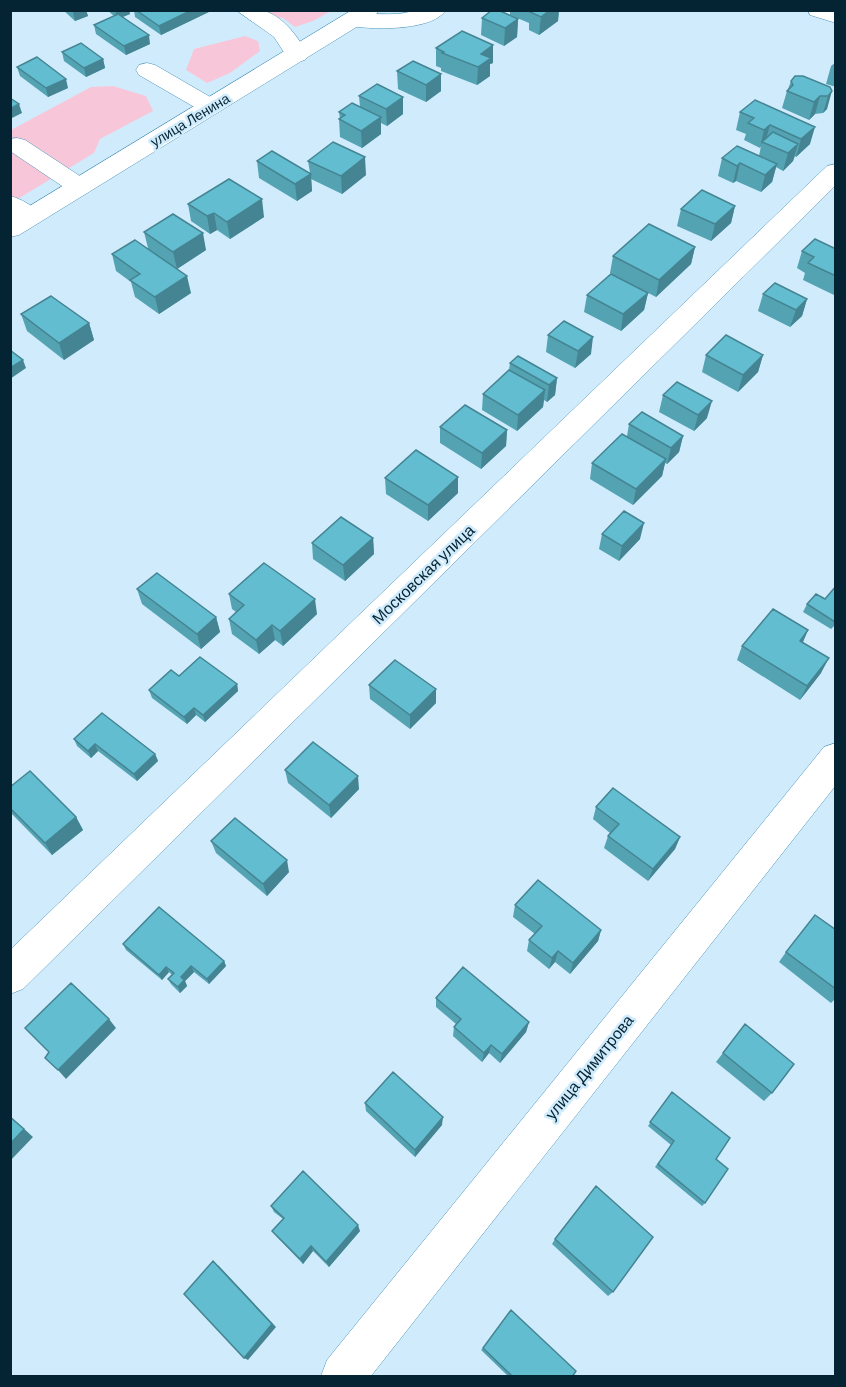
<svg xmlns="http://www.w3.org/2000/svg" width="846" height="1387" viewBox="0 0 846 1387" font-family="Barlow,sans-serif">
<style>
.green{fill:#f8c6d9}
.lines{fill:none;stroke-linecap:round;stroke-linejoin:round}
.minor-casing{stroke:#4c93b9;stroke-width:1}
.major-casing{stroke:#4c93b9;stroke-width:1}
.minor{fill:#fff;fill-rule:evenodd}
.major{fill:#fff;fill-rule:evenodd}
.wall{fill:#54a3b3}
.shaded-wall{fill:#458492}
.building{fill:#62bdd0;stroke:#458492;stroke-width:1.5}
.labels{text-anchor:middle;stroke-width:5;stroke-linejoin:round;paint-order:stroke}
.far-street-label{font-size:14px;fill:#052433;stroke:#d0ecfc}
.street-label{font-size:16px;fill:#052433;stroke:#d0ecfc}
</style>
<rect width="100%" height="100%" fill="#d0ecfc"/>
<path class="green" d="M 255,11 L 331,11 L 313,21 L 295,27 L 283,18 L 262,15 Z
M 245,36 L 258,41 L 260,51 L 230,73 L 207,83 L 186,70 L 194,49 Z
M 113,86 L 146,96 L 153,111 L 100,139 L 94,153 L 11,203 L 11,130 L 91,87 Z"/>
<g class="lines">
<defs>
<path id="minor" d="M 236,10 C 244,10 256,8 265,11 C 285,18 298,37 308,55 L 305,60 L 297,62 L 289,60 L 274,37 Z
M 416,10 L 446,10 C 432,32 368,30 345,25 L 342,20 L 345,15 C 368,10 391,19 416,10 Z
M 808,10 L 836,10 L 836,23 L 810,15 Z
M 147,63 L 155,65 L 219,102 L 223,107 L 219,112 L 211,114 L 203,112 L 139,75 L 136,70 L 139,65 Z
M 17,138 L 25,140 L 89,182 L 92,187 L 89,192 L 80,195 L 71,192 L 10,151 L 10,139 Z
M 836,164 L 836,185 L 23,989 L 10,994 L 10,950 L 827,166 Z
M 10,196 C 22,199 36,207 42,217 L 39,223 L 30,225 L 10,216 Z
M 836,743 L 836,785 L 371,1376 L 321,1376 L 327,1360 L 824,747 Z"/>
<path id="major" d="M 352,10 L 378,10 L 376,15 L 19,235 L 10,237 L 10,218 Z"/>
</defs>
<use href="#minor" class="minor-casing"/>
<use href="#major" class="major-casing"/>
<use href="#minor" class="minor"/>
<use href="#major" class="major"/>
</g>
<path class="wall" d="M 63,10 L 86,10 L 88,16 L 75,21 Z
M 107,10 L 129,10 L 130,14 L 123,17 L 150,44 L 126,55 L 96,34 L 94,25 L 114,16 Z
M 134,10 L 213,10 L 161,35 L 135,17 Z
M 510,10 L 559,10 L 558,21 L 539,35 L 529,30 L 529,23 L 510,15 Z
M 482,18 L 518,19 L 517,37 L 504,46 L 481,35 Z
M 493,45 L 493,63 L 490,64 L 490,76 L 477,85 L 441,71 L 441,68 L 436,66 L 436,48 Z
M 62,52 L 103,59 L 105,68 L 86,77 L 64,61 Z
M 836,62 L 836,87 L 826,84 L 831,66 Z
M 17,67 L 68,88 L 48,97 L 20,76 Z
M 397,71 L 441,74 L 441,91 L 426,102 L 398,89 Z
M 791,81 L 830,87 L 827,109 L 823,113 L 815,114 L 809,120 L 782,108 L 787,91 L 788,89 Z
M 359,96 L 403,114 L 387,126 L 381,123 L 381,134 L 362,148 L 340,137 L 339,119 L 340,119 L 339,112 L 360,107 Z
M 755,100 L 810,144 L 796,157 L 795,156 L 793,161 L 783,171 L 776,167 L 772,182 L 761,192 L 736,181 L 733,183 L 718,176 L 722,158 L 759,156 L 761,146 L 760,148 L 744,140 L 746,134 L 736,130 L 740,112 Z
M 257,161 L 310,173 L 308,161 L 366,175 L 342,194 L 311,179 L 312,191 L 297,201 L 259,178 Z
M 188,204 L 264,217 L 230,239 L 217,230 L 210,234 L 191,221 Z
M 735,206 L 731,223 L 711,241 L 677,226 L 681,209 Z
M 144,232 L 206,250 L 177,269 L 191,293 L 159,314 L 135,297 L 131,282 L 116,271 L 112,254 L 148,248 Z
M 695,247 L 691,264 L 656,297 L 610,273 L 613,256 Z
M 836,249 L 836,296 L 803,280 L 805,273 L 797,268 L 802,251 Z
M 648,293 L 644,310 L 621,331 L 584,312 L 587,295 Z
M 763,294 L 807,299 L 802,316 L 790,327 L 758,311 Z
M 21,314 L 89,323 L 94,340 L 64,360 L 27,331 Z
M 548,335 L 591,354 L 575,368 L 546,352 Z
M 706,355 L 763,355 L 758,372 L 738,392 L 702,372 Z
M 510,363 L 557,378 L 555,395 L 547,402 L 544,400 L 543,407 L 517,431 L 482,410 L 483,394 L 509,370 Z
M 663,395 L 707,418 L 694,431 L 659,412 Z
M 629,424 L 683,436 L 679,452 L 667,464 L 665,463 L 662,476 L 633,505 L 590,479 L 592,463 L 627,436 Z
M 440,427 L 507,430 L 506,446 L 481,469 L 440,443 Z
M 458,477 L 458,493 L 428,521 L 386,494 L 385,478 Z
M 602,534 L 640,539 L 619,561 L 599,549 Z
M 373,538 L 374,554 L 345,581 L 313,559 L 312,543 Z
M 836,586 L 836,627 L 834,626 L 831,629 L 803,612 L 807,604 L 825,599 Z
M 137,589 L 216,617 L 220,632 L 201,649 L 142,604 Z
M 229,594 L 317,614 L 283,646 L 275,640 L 259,654 L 232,634 L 229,619 L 236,612 L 232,609 Z
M 808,630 L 803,642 L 821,673 L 800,700 L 737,660 L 742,646 Z
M 179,676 L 237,684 L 238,691 L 205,722 L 196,715 L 187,724 L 152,698 L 149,690 Z
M 369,685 L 436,703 L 410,729 L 370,699 Z
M 74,739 L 155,754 L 158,761 L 137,781 L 98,751 L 91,758 L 77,746 Z
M 285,770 L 359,789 L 331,818 L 288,783 Z
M 10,787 L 76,817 L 83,830 L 52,855 L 10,812 Z
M 596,807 L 680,837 L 675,849 L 648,881 L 604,848 L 608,836 L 610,833 L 593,819 Z
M 211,841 L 289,872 L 267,896 L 216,853 Z
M 515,905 L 601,930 L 598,941 L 570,974 L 555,962 L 549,969 L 527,951 L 529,940 L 535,934 L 513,917 Z
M 836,930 L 836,998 L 831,1003 L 779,962 L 786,952 Z
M 123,944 L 224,961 L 226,966 L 209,984 L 194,972 L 185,981 L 187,986 L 180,993 L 171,984 L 168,979 L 172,975 L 169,972 L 162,980 L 126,950 Z
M 436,998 L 529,1022 L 526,1032 L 500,1063 L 489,1053 L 482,1062 L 453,1036 L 454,1027 L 456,1024 L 436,1007 Z
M 745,1024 L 772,1093 L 764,1101 L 716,1062 Z
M 672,1092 L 716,1159 L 705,1203 L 702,1206 L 655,1167 L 671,1145 L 648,1126 Z
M 365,1103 L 442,1125 L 415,1157 L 366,1111 Z
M 271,1206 L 360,1231 L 329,1267 L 313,1251 L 303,1264 L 276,1236 L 272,1231 L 283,1219 L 274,1212 Z
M 555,1239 L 613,1292 L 608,1296 L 552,1244 Z
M 483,1348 L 572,1377 L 509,1377 L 481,1350 Z"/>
<path class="shaded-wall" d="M 76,10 L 86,10 L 88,16 L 75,21 L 73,12 Z
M 115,10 L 129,10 L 130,14 L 117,19 Z
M 192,10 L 213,10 L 161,35 L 159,26 Z
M 550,10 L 559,10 L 558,21 L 539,35 L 541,17 Z
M 518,19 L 517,37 L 504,46 L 505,28 Z
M 149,35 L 150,44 L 126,55 L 124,46 Z
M 493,45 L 493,63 L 490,64 L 490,76 L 477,85 L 478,67 L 481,54 Z
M 103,59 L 105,68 L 86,77 L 84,68 Z
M 441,74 L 441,91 L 426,102 L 426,85 Z
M 66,79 L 68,88 L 48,97 L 46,88 Z
M 832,91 L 827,109 L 823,113 L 828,96 Z
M 820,96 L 815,114 L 809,120 L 814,102 Z
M 403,97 L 403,114 L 387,126 L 386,109 Z
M 19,104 L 22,113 L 10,119 L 10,109 Z
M 381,117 L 381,134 L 362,148 L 361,131 Z
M 770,125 L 765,143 L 762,142 L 760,148 L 764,130 Z
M 815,127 L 810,144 L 796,157 L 801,139 Z
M 798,144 L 793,161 L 783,171 L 788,153 Z
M 365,157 L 366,175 L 342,194 L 341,176 Z
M 740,163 L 736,181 L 733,183 L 737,166 Z
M 777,164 L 772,182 L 761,192 L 765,175 Z
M 311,174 L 312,191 L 297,201 L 295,184 Z
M 262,199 L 264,217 L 230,239 L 227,222 Z
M 735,206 L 731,223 L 711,241 L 715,224 Z
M 214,213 L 217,230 L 210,234 L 207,216 Z
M 203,233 L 206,250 L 177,269 L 173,252 Z
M 695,247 L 691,264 L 656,297 L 659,280 Z
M 187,276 L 191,293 L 159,314 L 155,297 Z
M 648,293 L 644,310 L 621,331 L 623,314 Z
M 807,299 L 802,316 L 790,327 L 796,310 Z
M 89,323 L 94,340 L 64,360 L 59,343 Z
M 593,337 L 591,354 L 575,368 L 578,351 Z
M 763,355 L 758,372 L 738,392 L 743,375 Z
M 23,360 L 26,368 L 10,379 L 10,368 Z
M 557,378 L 555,395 L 547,402 L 549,385 Z
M 545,390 L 543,407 L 517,431 L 518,415 Z
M 712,401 L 707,418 L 694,431 L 698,415 Z
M 507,430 L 506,446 L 481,469 L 482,453 Z
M 683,436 L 679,452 L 667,464 L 671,448 Z
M 666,459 L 662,476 L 633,505 L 636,489 Z
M 458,477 L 458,493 L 428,521 L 428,505 Z
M 644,523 L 640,539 L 619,561 L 622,546 Z
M 373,538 L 374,554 L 345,581 L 343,565 Z
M 315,599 L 317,614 L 283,646 L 280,631 Z
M 216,617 L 220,632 L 201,649 L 197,634 Z
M 272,625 L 275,640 L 259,654 L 256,640 Z
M 808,630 L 802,644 L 800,641 Z
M 829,658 L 821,673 L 800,700 L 807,686 Z
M 237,684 L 238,691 L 205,722 L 203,715 Z
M 436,689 L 436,703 L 410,729 L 410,715 Z
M 194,708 L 196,715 L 187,724 L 184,717 Z
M 95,744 L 98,751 L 91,758 L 88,751 Z
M 155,754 L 158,761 L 137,781 L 134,774 Z
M 358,776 L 359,789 L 331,818 L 329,805 Z
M 76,817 L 83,830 L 52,855 L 45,843 Z
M 680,837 L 675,849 L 648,881 L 653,869 Z
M 287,860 L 289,872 L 267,896 L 263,884 Z
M 601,930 L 598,941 L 570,974 L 573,963 Z
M 558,951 L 555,962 L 549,969 L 552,958 Z
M 224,961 L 226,966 L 209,984 L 207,979 Z
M 191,966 L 194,972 L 185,981 L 187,986 L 180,993 L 178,987 L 181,977 Z
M 166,967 L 169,972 L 162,980 L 159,975 Z
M 109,1019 L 116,1028 L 66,1079 L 58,1070 Z
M 529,1022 L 526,1032 L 500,1063 L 502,1054 Z
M 491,1045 L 489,1053 L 482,1062 L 484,1053 Z
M 10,1116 L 33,1137 L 10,1161 Z
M 443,1117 L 442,1125 L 415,1157 L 415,1150 Z
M 358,1225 L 360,1231 L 329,1267 L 326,1262 Z
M 311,1246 L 313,1251 L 303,1264 L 300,1259 Z
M 218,1265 L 276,1327 L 248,1360 L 244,1358 Z"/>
<path class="building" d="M 136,10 L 192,10 L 159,26 Z
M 492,10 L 498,10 L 518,19 L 505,28 L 482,18 Z
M 532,10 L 550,10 L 541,17 L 530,12 Z
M 118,14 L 149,35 L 124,46 L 94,25 Z
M 462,31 L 493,45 L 481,54 L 491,58 L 478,67 L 442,53 L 444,52 L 436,48 Z
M 81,43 L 103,59 L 84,68 L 62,52 Z
M 37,57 L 66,79 L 46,88 L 17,67 Z
M 413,61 L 441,74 L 426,85 L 397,71 Z
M 795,76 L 803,76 L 830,87 L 832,91 L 828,96 L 820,96 L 814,102 L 787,91 L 793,85 L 791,81 Z
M 377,84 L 403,97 L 386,109 L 359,96 Z
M 10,98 L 19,104 L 10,109 Z
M 755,100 L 815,127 L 801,139 L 770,125 L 764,130 L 748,123 L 754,118 L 740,112 Z
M 352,103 L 381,117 L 361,131 L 339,119 L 345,115 L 339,112 Z
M 773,132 L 798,144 L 788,153 L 762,142 Z
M 333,142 L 365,157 L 341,176 L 308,161 Z
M 737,146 L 777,164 L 765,175 L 740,163 L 737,166 L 722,158 Z
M 272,151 L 311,174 L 295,184 L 257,161 Z
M 229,179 L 262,199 L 227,222 L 214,213 L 207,216 L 188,204 Z
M 702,190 L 735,206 L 715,224 L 681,209 Z
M 173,214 L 203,233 L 173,252 L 144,232 Z
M 649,224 L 695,247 L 659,280 L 613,256 Z
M 815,239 L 836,249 L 836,276 L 808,263 L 814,257 L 802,251 Z
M 135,240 L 187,276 L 155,297 L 130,280 L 140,274 L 112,254 Z
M 611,274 L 648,293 L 623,314 L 587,295 Z
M 775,283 L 807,299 L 796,310 L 763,294 Z
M 51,296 L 89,323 L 59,343 L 21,314 Z
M 564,321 L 593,337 L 578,351 L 548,335 Z
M 726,335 L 763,355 L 743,375 L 706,355 Z
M 10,350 L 23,360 L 10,368 Z
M 518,356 L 557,378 L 549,385 L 510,363 Z
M 509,370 L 545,390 L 518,415 L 483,394 Z
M 677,382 L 712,401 L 698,415 L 663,395 Z
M 465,405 L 507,430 L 482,453 L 440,427 Z
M 642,412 L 683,436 L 671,448 L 629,424 Z
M 622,434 L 666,459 L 636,489 L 592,463 Z
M 416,450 L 458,477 L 428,505 L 385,478 Z
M 624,511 L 644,523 L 622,546 L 602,534 Z
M 341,517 L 373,538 L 343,565 L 312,543 Z
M 264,563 L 315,599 L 280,631 L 272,625 L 256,640 L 229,619 L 244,605 L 229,594 Z
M 157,573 L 216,617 L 197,634 L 137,589 Z
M 836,586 L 836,621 L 835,622 L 807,604 L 816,594 L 825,599 Z
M 773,609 L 808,630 L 800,641 L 829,658 L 807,686 L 742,646 Z
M 200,657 L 237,684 L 203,715 L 194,708 L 184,717 L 149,690 L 171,670 L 179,676 Z
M 395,660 L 436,689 L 410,715 L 369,685 Z
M 102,713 L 155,754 L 134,774 L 95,744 L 88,751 L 74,739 Z
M 313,742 L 358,776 L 329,805 L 285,770 Z
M 30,771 L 76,817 L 45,843 L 10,808 L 10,787 Z
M 613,788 L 680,837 L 653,869 L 608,836 L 619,824 L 596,807 Z
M 235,818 L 287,860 L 263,884 L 211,841 Z
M 538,880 L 601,930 L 573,963 L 558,951 L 552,958 L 529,940 L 542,926 L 515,905 Z
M 159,907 L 224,961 L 207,979 L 191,966 L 181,977 L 184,980 L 178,987 L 168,979 L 174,973 L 166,967 L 159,975 L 123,944 Z
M 815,915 L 836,930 L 836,989 L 786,952 Z
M 463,967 L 529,1022 L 502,1054 L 491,1045 L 484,1053 L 454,1027 L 461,1019 L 436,998 Z
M 71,983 L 109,1019 L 58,1070 L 45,1058 L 49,1052 L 25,1028 Z
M 745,1024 L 794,1064 L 772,1093 L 723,1053 Z
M 393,1072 L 443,1117 L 415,1150 L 365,1103 Z
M 672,1092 L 730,1138 L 716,1159 L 728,1169 L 705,1203 L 658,1164 L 674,1141 L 650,1122 Z
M 10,1117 L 24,1129 L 10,1144 Z
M 303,1171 L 358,1225 L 326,1262 L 311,1246 L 300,1259 L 272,1231 L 284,1218 L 271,1206 Z
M 596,1186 L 653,1237 L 613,1292 L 555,1239 Z
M 213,1261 L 272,1324 L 244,1358 L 184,1294 Z
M 511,1310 L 576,1371 L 572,1377 L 510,1377 L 511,1375 L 483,1348 Z"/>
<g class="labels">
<g class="far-street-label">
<text transform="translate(190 120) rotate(-31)" y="5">улица Ленина</text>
</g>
<g class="street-label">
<text transform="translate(423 574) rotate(-44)" y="6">Московская улица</text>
<text transform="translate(589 1067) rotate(-51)" y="6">улица Димитрова</text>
</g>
</g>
<rect width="846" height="1387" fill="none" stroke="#052433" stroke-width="24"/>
</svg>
